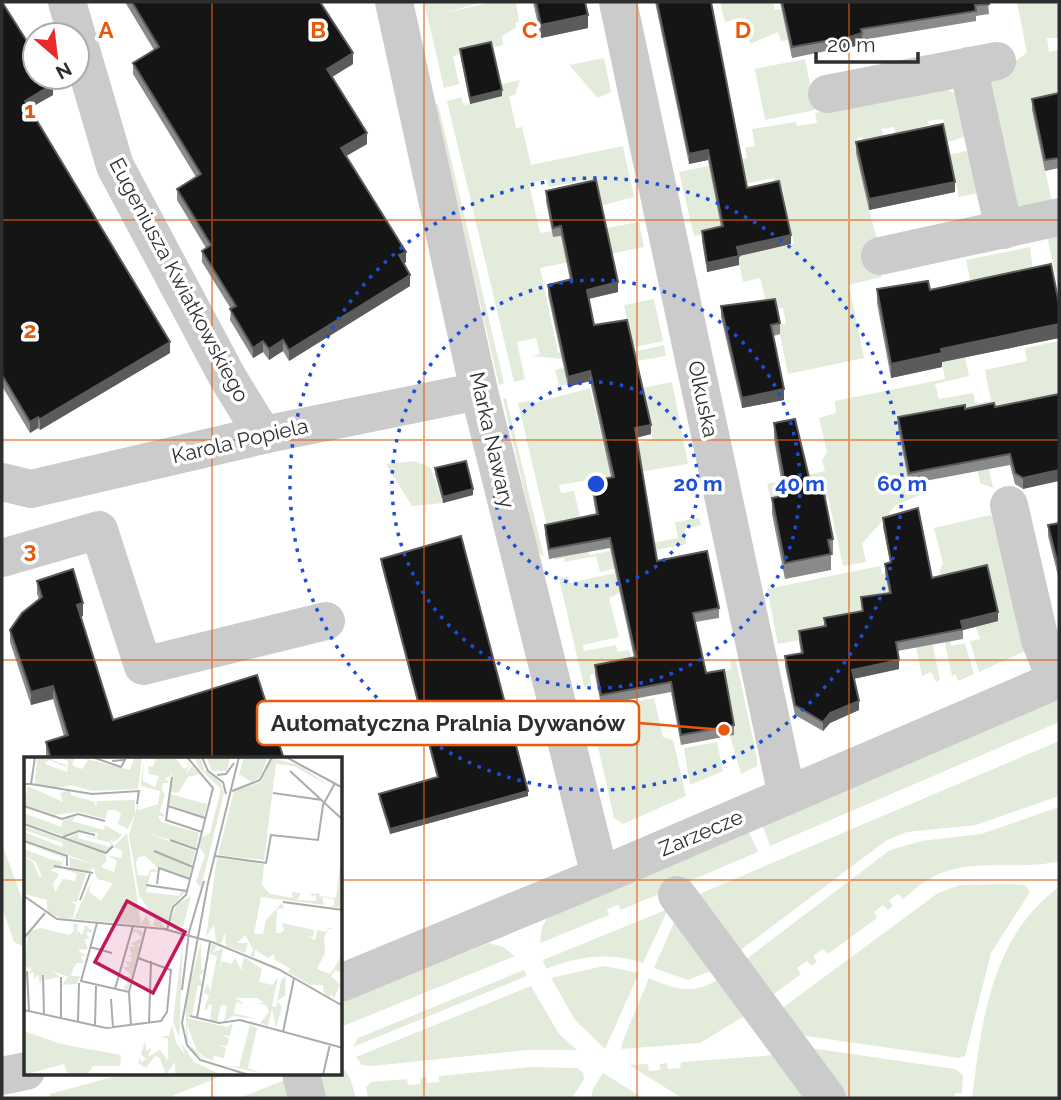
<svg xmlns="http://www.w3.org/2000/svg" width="1061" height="1100" viewBox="0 0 1061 1100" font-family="Raleway,sans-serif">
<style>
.green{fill:#e3ecdb}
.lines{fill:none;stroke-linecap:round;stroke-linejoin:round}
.minor{stroke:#cbcbcb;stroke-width:38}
.wall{fill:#8a8a8a}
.shaded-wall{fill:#5b5b5b}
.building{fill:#151515;stroke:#5b5b5b;stroke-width:2}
.grid{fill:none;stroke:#e8590c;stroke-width:2;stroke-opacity:0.55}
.ring{fill:none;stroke:#1d4ed8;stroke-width:3.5;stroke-dasharray:3.5 7}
.labels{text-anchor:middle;stroke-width:7;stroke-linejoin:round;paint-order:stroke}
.street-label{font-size:21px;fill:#2e2e2e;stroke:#fff}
.inset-road{fill:none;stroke:#ababab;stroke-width:2}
.view{fill:#c2185b;fill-opacity:0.15;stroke:#c2185b;stroke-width:3.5}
.inset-edge{fill:none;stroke:#2e2e2e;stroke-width:3.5}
.grid-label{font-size:23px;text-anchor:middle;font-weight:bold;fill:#e8590c;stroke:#fff;stroke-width:7;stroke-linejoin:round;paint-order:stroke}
.centre{fill:#1d4ed8;stroke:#fff;stroke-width:3.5}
.ring-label{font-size:21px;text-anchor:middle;font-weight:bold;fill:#1d4ed8;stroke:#fff;stroke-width:7;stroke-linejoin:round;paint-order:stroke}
.leader{fill:none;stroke:#e8590c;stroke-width:2.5}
.callout-dot{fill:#e8590c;stroke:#fff;stroke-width:2.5}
.callout{fill:#fff;stroke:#e8590c;stroke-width:2.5}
.callout-label{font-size:23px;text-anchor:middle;font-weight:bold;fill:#2e2e2e}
</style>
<rect width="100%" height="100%" fill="#fff"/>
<path class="green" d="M 424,2 L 483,2 L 444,13 L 493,2 L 516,2 L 519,22 L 515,23 L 516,28 L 502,36 L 503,45 L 453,56 L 459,84 L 444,88 Z
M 720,2 L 773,2 L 775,10 L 793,7 L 800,38 L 781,41 L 778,32 L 750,44 L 742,18 L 725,22 Z
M 1017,2 L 1059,2 L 1059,38 L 1047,38 L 1049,52 L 1059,50 L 1059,104 L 1032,110 L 1052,202 L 1019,209 L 985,81 L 1027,53 Z
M 604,58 L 611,92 L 598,98 L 569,65 Z
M 805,59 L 815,110 L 765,120 L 755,69 Z
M 520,80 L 515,95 L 509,96 L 516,128 L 522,127 L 531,165 L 623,146 L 634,197 L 600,206 L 593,179 L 549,187 L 546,179 L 529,184 L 540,233 L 552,231 L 554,237 L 639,222 L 644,247 L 540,268 L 558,353 L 605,342 L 604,335 L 629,329 L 624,305 L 654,299 L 663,341 L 573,360 L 532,356 L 540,354 L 536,338 L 517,342 L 525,379 L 514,382 L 447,101 L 461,97 L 464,105 L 494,98 L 492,86 Z
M 941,87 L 961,96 L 970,135 L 948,142 L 943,119 L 928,121 L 929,125 L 895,133 L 894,127 L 882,129 L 885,146 L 866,151 L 863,137 L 857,138 L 869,210 L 879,246 L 876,247 L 882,277 L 849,285 L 864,358 L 788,374 L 778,325 L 786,323 L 783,308 L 768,310 L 760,278 L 743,282 L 737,256 L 794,244 L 782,187 L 776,188 L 773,178 L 730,187 L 722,230 L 694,236 L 679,172 L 747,158 L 745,148 L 755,146 L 752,129 L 796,122 L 797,126 L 817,123 L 815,113 Z
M 438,104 L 504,383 L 499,385 L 434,105 Z
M 973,149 L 984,192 L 959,197 L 950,155 Z
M 1059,228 L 1059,291 L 1046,231 Z
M 1030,247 L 1033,271 L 971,284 L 966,260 Z
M 935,326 L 962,343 L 969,376 L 935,384 L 939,399 L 973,393 L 976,404 L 991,401 L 985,370 L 1027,361 L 1025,348 L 1059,341 L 1059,397 L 978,415 L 993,488 L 980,483 L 965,407 L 909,484 L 924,481 L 927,492 L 896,505 L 862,544 L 866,562 L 843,566 L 828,497 L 773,508 L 767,484 L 825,471 L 822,461 L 827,452 L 819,418 L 836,413 L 835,401 L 945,379 Z
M 664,345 L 666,356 L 584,370 L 585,380 L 559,386 L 555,370 Z
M 672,382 L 688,464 L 559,485 L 561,493 L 574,491 L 589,555 L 678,538 L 675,522 L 699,518 L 701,525 L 684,529 L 686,544 L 657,550 L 658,559 L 600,572 L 596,556 L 565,562 L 564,558 L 555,560 L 518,403 L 529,401 L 531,404 L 590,388 L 605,451 L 608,451 L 653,439 L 642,388 Z
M 506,398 L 544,557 L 538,552 L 503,399 Z
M 415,461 L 431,468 L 443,503 L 412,506 L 386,464 Z
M 990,515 L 1006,530 L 1032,648 L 979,672 L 970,641 L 980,639 L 976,627 L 997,621 L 942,585 L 940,570 L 943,563 L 934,528 Z
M 689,557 L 609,598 L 619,637 L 583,645 L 584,651 L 616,645 L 618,652 L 629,650 L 635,666 L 590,675 L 591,685 L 584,687 L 559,578 L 568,577 L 570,583 Z
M 880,566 L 882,574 L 885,573 L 891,602 L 862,612 L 826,635 L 778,644 L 767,589 Z
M 937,587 L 951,646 L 965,643 L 974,674 L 958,681 L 956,674 L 952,676 L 933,588 Z
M 910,619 L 929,626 L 940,680 L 936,682 L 931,672 L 922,676 Z
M 736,660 L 757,758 L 757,766 L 741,774 L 730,736 L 734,734 L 702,676 L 731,669 L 730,661 Z
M 654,698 L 663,737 L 673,740 L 686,796 L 623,824 L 614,818 L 590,711 Z
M 1059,698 L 1059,722 L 770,846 L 762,824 Z
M 1059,741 L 1059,796 L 976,825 L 907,832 L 887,840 L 738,952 L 697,895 Z
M 717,742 L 723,771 L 690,785 L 684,748 Z
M 1059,807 L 1059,861 C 1020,871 976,858 939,874 C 926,879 914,890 903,899 L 898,894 L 889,900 L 893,906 L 888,910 L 883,905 L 874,912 L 877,918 L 828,954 L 823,949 L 813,956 L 817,962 L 811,966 L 807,961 L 797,968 L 801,974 L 771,996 L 745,960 L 890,850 L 921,841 L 981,834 Z
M 748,830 L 758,852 L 621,910 L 618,905 L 607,909 L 609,915 L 540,943 L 542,927 L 548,917 Z
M 2,844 L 26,910 L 26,948 L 14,942 L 2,908 Z
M 1009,884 L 1025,885 L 1030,892 L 991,953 L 965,1056 L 959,1058 L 800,1035 L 781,1009 L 938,893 L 960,885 Z
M 1059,887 L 1059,1098 L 972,1098 C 982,1020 991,937 1059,887 Z
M 668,909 L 643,963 C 608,952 580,956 546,969 L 543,960 Z
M 675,920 L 713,970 L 688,980 L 654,968 Z
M 489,943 L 503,947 L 515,956 L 341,1027 L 341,1003 Z
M 604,966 L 639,973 L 605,1049 L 575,1020 L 551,978 Z
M 524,970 L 527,976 L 353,1047 L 358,1038 Z
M 649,978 C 676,990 693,995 719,979 L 746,1015 L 700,1043 L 622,1049 L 622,1043 Z
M 531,986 L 559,1034 L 577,1050 L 527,1050 L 372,1066 L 362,1065 L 356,1057 Z
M 810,1048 L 955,1069 L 963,1075 L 962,1093 L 955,1093 L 954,1098 L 847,1098 Z
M 776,1055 L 808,1098 L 682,1098 L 629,1065 L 648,1064 L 649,1071 L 660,1070 L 660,1064 L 667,1063 L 668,1069 L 680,1068 L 681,1062 Z
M 341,1064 L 350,1078 L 356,1098 L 323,1098 L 317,1074 L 341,1074 Z
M 531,1067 L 577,1068 L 583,1072 L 584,1079 L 572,1098 L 368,1098 L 366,1087 L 371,1082 L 407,1079 L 408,1085 L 420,1084 L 420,1078 L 426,1077 L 427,1083 L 439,1082 L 439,1076 Z
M 603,1073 L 643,1098 L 591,1098 L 593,1089 Z
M 123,1074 L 227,1074 L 167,1098 L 51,1098 L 50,1094 Z
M 287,1079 L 291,1098 L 240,1098 Z"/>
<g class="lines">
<path class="minor" d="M 67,2 L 115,166 L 228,378 L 263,435
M 394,2 L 479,391 L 600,876
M 618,2 L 787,796
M 968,66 L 1004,230
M 827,94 L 997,61
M 880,256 L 1059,217
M 2,482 L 31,489 L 263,435 L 479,391
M 1009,505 L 1040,640 L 1056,680
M 2,558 L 99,530 L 143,666 L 326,621
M 677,895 L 827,1098
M 341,983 L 600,876 L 1059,679
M 301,1074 L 307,1098
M 2,1076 L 26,1071"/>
</g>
<path class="wall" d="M 2,2 L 53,95 L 30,108 L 170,353 L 40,430 L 38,428 L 30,433 L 2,386 Z
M 125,2 L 320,2 L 353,64 L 332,77 L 367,144 L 346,156 L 406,262 L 404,264 L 410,286 L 289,361 L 283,351 L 269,360 L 263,352 L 253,358 L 230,320 L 231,309 L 202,262 L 202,251 L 206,248 L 177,200 L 177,189 L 196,177 L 133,74 L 133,63 L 154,50 Z
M 533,2 L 585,2 L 588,28 L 541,38 Z
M 655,2 L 711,2 L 747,188 L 791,244 L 739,256 L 739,265 L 707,272 L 702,241 L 702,231 L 721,227 L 708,160 L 689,164 Z
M 780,2 L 988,2 L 989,14 L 976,16 L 976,21 L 862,40 L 862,44 L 832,53 L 831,50 L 792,58 Z
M 460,49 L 502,96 L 470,104 L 460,54 Z
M 1059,93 L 1059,168 L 1045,171 L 1032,110 L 1032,99 Z
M 856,142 L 955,192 L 869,210 L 856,153 Z
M 546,191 L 618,292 L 589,299 L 594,325 L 651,434 L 636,438 L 657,561 L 719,608 L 719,618 L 695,622 L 706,673 L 734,725 L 734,735 L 681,745 L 671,692 L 601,705 L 595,675 L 595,665 L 634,658 L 610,548 L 549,559 L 545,534 L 545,525 L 596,515 L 592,491 L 592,481 L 611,477 L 590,381 L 568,387 L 548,295 L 548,285 L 570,280 L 561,236 L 553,237 L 546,201 Z
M 877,289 L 930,290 L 1059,304 L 1059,338 L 942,362 L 942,367 L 891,378 L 877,303 Z
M 721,306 L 780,323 L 780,334 L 773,336 L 784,400 L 742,408 L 721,317 Z
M 1059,394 L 1023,489 L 1015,484 L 1010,465 L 909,484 L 898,428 L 898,417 L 965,409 L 995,407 Z
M 774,423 L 812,490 L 833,539 L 833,555 L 831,555 L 831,570 L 785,579 L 772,514 L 772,498 L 784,496 L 774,439 Z
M 435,468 L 473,495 L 443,503 L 435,474 Z
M 883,518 L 932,578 L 998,621 L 963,630 L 963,639 L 897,651 L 899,669 L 854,679 L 859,710 L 830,723 L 823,731 L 795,715 L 785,666 L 785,656 L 801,653 L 799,641 L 799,631 L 824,626 L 824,618 L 862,611 L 861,597 L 889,593 L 885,573 L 885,564 L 890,562 L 883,527 Z
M 1059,523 L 1059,580 L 1048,536 L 1048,525 Z
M 381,559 L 528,796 L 390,834 L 379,799 L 379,794 L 437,778 L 381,564 Z
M 37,581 L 83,616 L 81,617 L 113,720 L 284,759 L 47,759 L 46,755 L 46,742 L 64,736 L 53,699 L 31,705 L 10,642 L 10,630 L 39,599 L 37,594 Z"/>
<path class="shaded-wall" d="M 588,15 L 588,28 L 541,38 L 541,25 Z
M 862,33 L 862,44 L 832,53 L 832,43 Z
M 353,53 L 353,64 L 327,80 L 327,69 Z
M 53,84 L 53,95 L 25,111 L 25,101 Z
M 502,90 L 502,96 L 470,104 L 470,98 Z
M 367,133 L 367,144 L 341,159 L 341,148 Z
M 708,150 L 708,160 L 689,164 L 689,154 Z
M 955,182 L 955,192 L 869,210 L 869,199 Z
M 791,235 L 791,244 L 739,256 L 739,265 L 707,272 L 707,263 L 737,247 Z
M 406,252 L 406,262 L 399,266 L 399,255 Z
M 410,275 L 410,286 L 289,361 L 289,350 Z
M 618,282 L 618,292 L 587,299 L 587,290 Z
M 1059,324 L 1059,338 L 942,362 L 942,367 L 891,378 L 891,364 L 941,349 Z
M 283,340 L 283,351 L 269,360 L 269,349 Z
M 263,341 L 263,352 L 253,358 L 253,348 Z
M 170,342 L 170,353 L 40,430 L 40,419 Z
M 590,371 L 590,381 L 568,387 L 568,377 Z
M 784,389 L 784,400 L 742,408 L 742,398 Z
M 38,417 L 38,428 L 30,433 L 30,422 Z
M 651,425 L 651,434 L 635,438 L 635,428 Z
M 1059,470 L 1059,481 L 1023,489 L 1023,478 Z
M 473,489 L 473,495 L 443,503 L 443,497 Z
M 83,603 L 83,616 L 77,618 L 77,605 Z
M 998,612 L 998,621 L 963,630 L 961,621 Z
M 899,660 L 899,669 L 852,679 L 852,670 Z
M 53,686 L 53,699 L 31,705 L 31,692 Z
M 859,701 L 859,710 L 830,723 L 823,731 L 823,722 L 830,713 Z
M 528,791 L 528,796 L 390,834 L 390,829 Z"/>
<path class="building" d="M 2,2 L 35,54 L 35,77 L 49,77 L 53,84 L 25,101 L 170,342 L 40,419 L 38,417 L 30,422 L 2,375 Z
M 132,2 L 320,2 L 353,53 L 327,69 L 367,133 L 341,148 L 406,252 L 399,255 L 410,275 L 289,350 L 283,340 L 269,349 L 263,341 L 253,348 L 230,309 L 236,306 L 202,251 L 211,245 L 177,189 L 201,174 L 133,63 L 159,47 Z
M 536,2 L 585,2 L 588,15 L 541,25 Z
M 657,2 L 711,2 L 747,188 L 779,181 L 791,235 L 737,247 L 739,256 L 707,263 L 702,231 L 723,226 L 708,150 L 689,154 Z
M 782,2 L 988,2 L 989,4 L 975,5 L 976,11 L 861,29 L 862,33 L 832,43 L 831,40 L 792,47 Z
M 491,42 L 502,90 L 470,98 L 460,49 Z
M 1059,93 L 1059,158 L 1045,160 L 1032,99 Z
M 943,124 L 955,182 L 869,199 L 856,142 Z
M 596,180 L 618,282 L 587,290 L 594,325 L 627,320 L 651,425 L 635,428 L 657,561 L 707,551 L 719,608 L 693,613 L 706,673 L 724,670 L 734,725 L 681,735 L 671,682 L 601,695 L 595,665 L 636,657 L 610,538 L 549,549 L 545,525 L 598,514 L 592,481 L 614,477 L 590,371 L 568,377 L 548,285 L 572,279 L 561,226 L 553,228 L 546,191 Z
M 1051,264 L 1059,304 L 1059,324 L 941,349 L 942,353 L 891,364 L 877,289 L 928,281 L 930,290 Z
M 775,299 L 780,323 L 771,325 L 784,389 L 742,398 L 721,306 Z
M 1059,394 L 1059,470 L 1023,478 L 1015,473 L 1010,454 L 909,473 L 898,417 L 965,405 L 965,409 L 994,403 L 995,407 Z
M 795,419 L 812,490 L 823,488 L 833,539 L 828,540 L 831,554 L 785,563 L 772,498 L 787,495 L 774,423 Z
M 466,461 L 473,489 L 443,497 L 435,468 Z
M 918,508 L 932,578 L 987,565 L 998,612 L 961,621 L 963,629 L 896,642 L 899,660 L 852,670 L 859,701 L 830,713 L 823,722 L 795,705 L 785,656 L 803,653 L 799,631 L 826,626 L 824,618 L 863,611 L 861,597 L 891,593 L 885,564 L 891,562 L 883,518 Z
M 1059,523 L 1059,569 L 1048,525 Z
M 461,536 L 528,791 L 390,829 L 379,794 L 438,777 L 381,559 Z
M 73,569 L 83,603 L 77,605 L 113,720 L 257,675 L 284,759 L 51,759 L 46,742 L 68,735 L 53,686 L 31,692 L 10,630 L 22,613 L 42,597 L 37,581 Z"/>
<path class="grid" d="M 212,2 L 212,759M 424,2 L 424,1098M 637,2 L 637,1098M 849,2 L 849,1098M 2,220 L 1059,220M 2,440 L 1059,440M 2,660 L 1059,660M 2,880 L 26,880M 341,880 L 1059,880M 212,1074 L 212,1098"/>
<g class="ring">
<circle cx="596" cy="484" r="102"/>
<circle cx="596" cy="484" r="204"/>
<circle cx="596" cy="484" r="306"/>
</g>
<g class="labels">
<g class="street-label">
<text transform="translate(179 280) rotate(62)" y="7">Eugeniusza Kwiatkowskiego</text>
<text transform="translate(703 399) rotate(78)" y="7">Olkuska</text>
<text transform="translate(492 440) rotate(77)" y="7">Marka Nawary</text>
<text transform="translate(240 441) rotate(-13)" y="7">Karola Popiela</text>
<text transform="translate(701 833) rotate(-23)" y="7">Zarzecze</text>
</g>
</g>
<g transform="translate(24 757)">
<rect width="318" height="318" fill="#fff"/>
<path d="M 13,0 L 29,0 L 28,3 L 42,8 L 42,10 L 25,3 L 21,7 L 43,15 L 44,4 L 35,0 L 51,0 L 48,8 L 58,12 L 64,3 L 55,0 L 106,13 L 110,2 L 105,0 L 118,0 L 114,32 L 68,34 L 48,28 L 33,31 L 11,27 ZM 120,0 L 119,24 L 131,30 L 135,19 L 125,17 L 124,9 L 129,10 L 132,0 L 151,0 L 160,12 L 165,9 L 161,3 L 166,8 L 161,18 L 168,9 L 176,17 L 164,20 L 154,36 L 146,34 L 149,22 L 146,13 L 147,19 L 141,21 L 145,26 L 139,26 L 138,32 L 141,38 L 136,54 L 141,59 L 134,59 L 137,65 L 175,76 L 172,91 L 121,75 L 171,94 L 168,108 L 130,94 L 167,110 L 165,121 L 133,110 L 121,99 L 114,100 L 112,106 L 114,118 L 124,119 L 126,113 L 130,112 L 134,115 L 127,115 L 122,135 L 155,139 L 157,134 L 161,135 L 148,149 L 143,169 L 141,166 L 136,164 L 141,171 L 129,169 L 131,162 L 115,138 L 105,78 L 114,47 L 115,53 L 134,47 L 136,34 L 117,29 ZM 170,0 L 176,0 L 181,14 L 196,23 L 200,36 L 177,131 L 172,125 L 181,98 L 175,90 L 177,81 L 186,76 L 197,32 L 176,12 ZM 182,0 L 206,0 L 203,14 L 188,14 ZM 220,0 L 244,0 L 236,20 L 228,25 L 215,17 ZM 248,1 L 275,8 L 307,30 L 270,9 L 252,7 L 240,103 L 194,98 L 210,34 L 237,25 ZM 4,29 L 39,45 L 36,36 L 46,33 L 47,38 L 71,45 L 72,51 L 73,44 L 111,43 L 111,57 L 104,72 L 94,67 L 97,56 L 91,53 L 84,53 L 81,62 L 54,55 L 31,58 L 0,48 ZM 146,37 L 183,47 L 180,60 L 144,47 ZM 1,51 L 2,57 L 38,70 L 38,64 L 52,59 L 48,64 L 80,73 L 81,68 L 98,78 L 91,85 L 89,80 L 90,86 L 86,82 L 89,88 L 82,95 L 41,82 L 55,76 L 54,81 L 86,90 L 87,86 L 58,78 L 73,81 L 74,76 L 58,74 L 41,79 L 0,66 ZM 0,69 L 81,97 L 83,103 L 77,110 L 90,115 L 93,104 L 83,98 L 97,101 L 99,94 L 89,90 L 103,76 L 117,167 L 122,158 L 115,140 L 127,169 L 50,162 L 67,125 L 65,135 L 77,144 L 89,126 L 73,122 L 70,110 L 65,115 L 46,111 L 45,100 L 73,108 L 0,83 L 0,75 L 38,90 L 39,86 L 0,73 ZM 0,86 L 41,100 L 37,110 L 26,113 L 35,117 L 29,127 L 31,135 L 39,122 L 51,124 L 53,117 L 39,111 L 62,117 L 53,145 L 45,144 L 52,147 L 49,161 L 38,162 L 23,155 L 23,143 L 0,137 L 0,100 L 9,105 L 15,119 L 18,120 L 12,105 L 0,99 L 0,92 L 26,102 L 38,105 L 40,101 ZM 318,91 L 318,151 L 305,149 L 310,148 L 310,142 L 298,140 L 300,148 L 237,140 L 230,177 L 239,177 L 242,163 L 258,146 L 260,151 L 253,152 L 252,176 L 257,176 L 260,173 L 258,166 L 290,173 L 289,180 L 283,179 L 291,183 L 293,173 L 302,175 L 304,171 L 310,172 L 304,172 L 300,181 L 301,196 L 293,212 L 306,217 L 318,198 L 318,216 L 311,213 L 307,219 L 316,227 L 318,218 L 315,230 L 310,242 L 307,236 L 306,240 L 300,236 L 299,228 L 286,228 L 264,215 L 266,211 L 251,203 L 250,197 L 244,201 L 231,193 L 230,200 L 226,199 L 229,192 L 221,178 L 213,186 L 224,186 L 221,196 L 202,189 L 201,176 L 197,187 L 192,185 L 190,168 L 182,180 L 193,101 L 240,107 L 238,128 L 246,137 L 269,141 L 268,135 L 277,136 L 273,143 L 292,144 L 292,137 L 290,139 L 285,137 L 295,136 L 296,141 L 297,139 L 312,141 ZM 167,139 L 159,170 L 145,168 L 153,147 ZM 49,166 L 54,168 L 52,179 L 54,173 L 58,178 L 61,168 L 69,175 L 62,176 L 66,182 L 60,182 L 64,192 L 54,193 L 62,199 L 57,199 L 60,206 L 53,206 L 49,212 L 47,219 L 56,219 L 53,227 L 38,228 L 44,220 L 27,213 L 36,220 L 21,223 L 20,217 L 16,227 L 14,217 L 10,223 L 10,215 L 4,218 L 8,211 L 0,210 L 4,174 L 17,171 L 45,178 L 50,174 ZM 110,172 L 119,174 L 116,187 L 113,188 L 116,190 L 113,199 L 109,200 L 113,200 L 104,233 L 99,232 L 103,226 L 100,222 L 107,218 L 99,210 L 105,210 L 101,204 L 107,205 L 108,200 L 102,200 L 108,198 L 105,190 L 114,189 L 106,187 L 118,181 L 111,174 L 108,178 ZM 159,181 L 155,283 L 170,305 L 198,318 L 151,318 L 151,305 L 142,318 L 136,301 L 131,299 L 122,311 L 114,306 L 116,300 L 117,305 L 122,302 L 117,297 L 121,284 L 122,294 L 127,291 L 124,300 L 136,293 L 144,304 L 144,282 L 136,279 L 145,279 L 148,268 L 152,285 L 161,298 L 149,264 ZM 177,184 L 177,213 L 182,212 L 175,219 L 179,229 L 174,228 L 168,259 L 165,259 L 163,261 L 203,270 L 209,266 L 206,279 L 197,278 L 205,281 L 203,289 L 194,288 L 202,291 L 200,301 L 190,299 L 189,303 L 198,307 L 182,301 L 173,294 L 162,265 L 164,282 L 168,290 L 181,303 L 218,315 L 182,305 L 170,295 L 162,281 L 162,243 ZM 187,187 L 193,189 L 188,196 L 199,191 L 195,215 L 198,204 L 208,207 L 211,201 L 217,213 L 220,200 L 238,212 L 235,225 L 249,228 L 254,219 L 248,249 L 252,250 L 257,223 L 262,219 L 261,239 L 253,244 L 258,250 L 252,271 L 248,252 L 244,269 L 236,266 L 245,255 L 242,248 L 232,246 L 240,246 L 233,241 L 211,241 L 218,245 L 217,252 L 217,246 L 212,245 L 210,256 L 232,262 L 209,259 L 200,265 L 203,249 L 197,248 L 193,265 L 186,264 L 188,248 L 185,247 L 183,253 L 180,252 L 185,239 L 180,235 L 184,226 L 186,236 L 193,199 L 186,197 ZM 226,268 L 233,271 L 224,311 L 237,316 L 199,308 L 215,310 ZM 0,274 L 37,287 L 97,298 L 96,309 L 69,309 L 64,317 L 44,318 L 40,307 L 0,318 Z" fill="#e3ecdb"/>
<path class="inset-road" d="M 68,0 L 97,10 L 101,3 L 88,4M 178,0 L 184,14 L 199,25 L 202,37M 215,0 L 184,126 L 158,266 L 163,288 L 176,303 L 225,318M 262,0 L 319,31M 266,14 L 319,63M 193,18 L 202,17 L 210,6M 148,20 L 142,63 L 178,75M 0,27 L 7,27 L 11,0M 7,27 L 68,37 L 115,34 L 113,47M 208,34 L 236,23 L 248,0M 249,36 L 298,43M 0,49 L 38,62 L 54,57 L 81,64M 144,49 L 181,61M 0,67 L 82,96 L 89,89M 39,80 L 55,74 L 71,78M 146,83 L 174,93M 0,84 L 43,99 L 43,109M 130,94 L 169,110M 191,99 L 242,106 L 247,78 L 294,83 L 299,48 L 311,26M 30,109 L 69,116M 133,127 L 135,111 L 166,122M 122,128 L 163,134M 0,139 L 33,162 L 140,172 L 188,185 L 254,212 L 319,249M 56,143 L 66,117M 259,145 L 319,153M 73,166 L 57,224 L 105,235M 143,173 L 149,150 L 162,138 L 189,31 L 163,0M 0,181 L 21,156M 66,190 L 88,196M 3,214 L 5,254M 19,218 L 20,258M 37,220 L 37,261M 91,232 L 109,169M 158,233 L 165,175 L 180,124M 87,242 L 89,271M 0,253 L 82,271 L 137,264 L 143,255 L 147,213 L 114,201M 166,259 L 195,266 L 216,263 L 319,291M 173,261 L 186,185M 54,264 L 55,226M 125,266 L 127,204M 71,269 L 72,229M 107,269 L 105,235 L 122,170M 259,275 L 270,221M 299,318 L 306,287"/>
<path class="view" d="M 103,144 L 161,175 L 129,236 L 71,205 Z"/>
<rect width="318" height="318" class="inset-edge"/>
</g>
<g class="grid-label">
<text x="106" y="38">A</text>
<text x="318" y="38">B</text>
<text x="530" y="38">C</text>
<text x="743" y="38">D</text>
<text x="30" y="118">1</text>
<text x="30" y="338">2</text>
<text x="30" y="558">3</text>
</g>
<circle cx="596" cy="484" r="10" class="centre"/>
<g class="ring-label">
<text x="698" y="491">20 m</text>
<text x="800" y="491">40 m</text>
<text x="902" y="491">60 m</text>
</g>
<path class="leader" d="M724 730L639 723"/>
<circle class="callout-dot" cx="724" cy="730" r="7"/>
<rect class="callout" x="257" y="701" width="382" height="44" rx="7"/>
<g class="callout-label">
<text x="448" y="731">Automatyczna Pralnia Dywanów</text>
</g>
<rect width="1061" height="1100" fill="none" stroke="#2e2e2e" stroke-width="7"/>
<g transform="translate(56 56) rotate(152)"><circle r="33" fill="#ffffff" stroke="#ababab" stroke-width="2"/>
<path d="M0-5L12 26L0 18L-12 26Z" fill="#eb292a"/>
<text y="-10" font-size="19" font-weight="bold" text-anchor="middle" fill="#2e2e2e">N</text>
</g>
<path d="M816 52v10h102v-10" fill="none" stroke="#2e2e2e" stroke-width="3.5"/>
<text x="827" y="52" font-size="21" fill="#2e2e2e" stroke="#ffffff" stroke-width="5" paint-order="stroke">20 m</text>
</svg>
